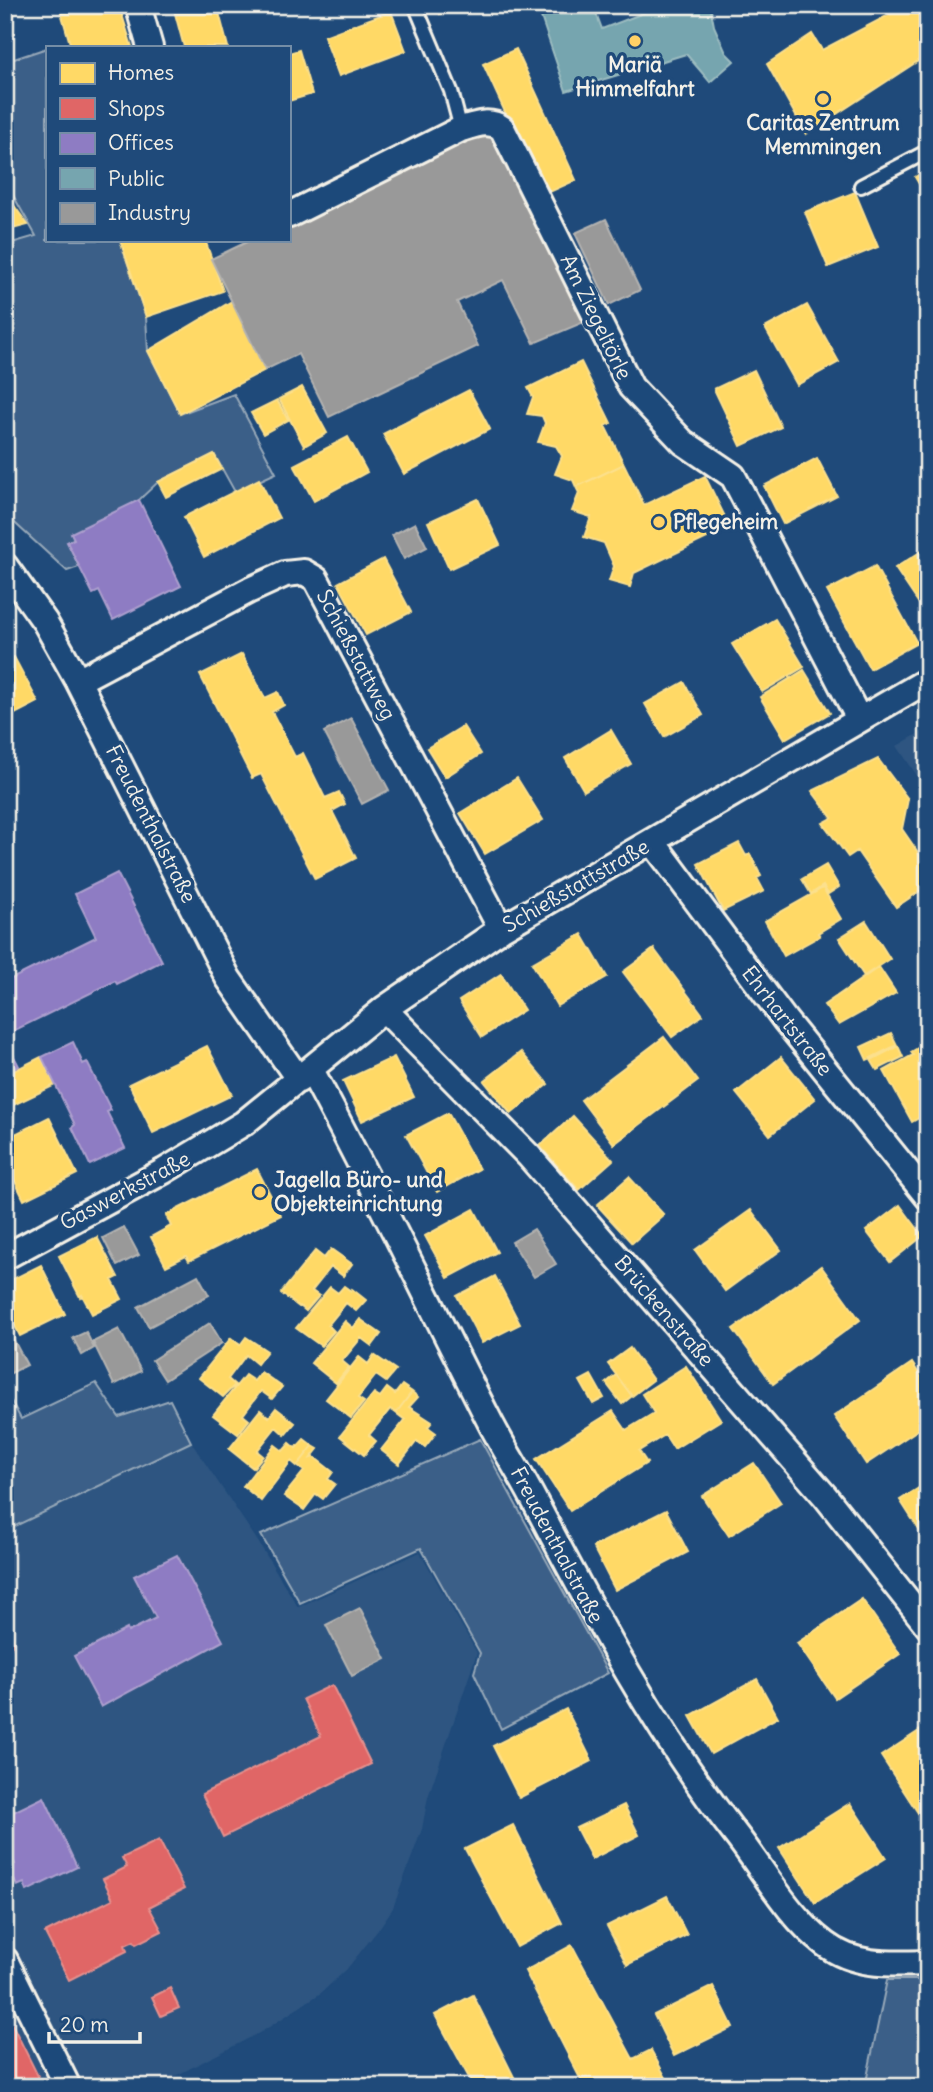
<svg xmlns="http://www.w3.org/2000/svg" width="933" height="2092" viewBox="0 0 933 2092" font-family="Delius,sans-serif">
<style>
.built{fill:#2d5581}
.green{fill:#3a5f88;stroke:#97a8b8;stroke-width:2}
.homes{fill:#ffd966;stroke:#fce08d;stroke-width:2}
.shops{fill:#e06666;stroke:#e6908d;stroke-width:2}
.offices{fill:#8e7cc3;stroke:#ad9fce;stroke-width:2}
.public{fill:#76a5af;stroke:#9cbcc0;stroke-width:2}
.industry{fill:#999;stroke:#b4b3b1;stroke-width:2}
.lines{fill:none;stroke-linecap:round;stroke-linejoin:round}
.service-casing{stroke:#f4f1e8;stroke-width:18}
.minor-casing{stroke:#f4f1e8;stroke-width:30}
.service{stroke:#1f4a7a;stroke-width:12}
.minor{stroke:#1f4a7a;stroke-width:24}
.poi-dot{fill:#ffd166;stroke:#1f4a7a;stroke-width:2.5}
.labels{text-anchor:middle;stroke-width:7;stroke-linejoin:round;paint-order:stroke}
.poi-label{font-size:21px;font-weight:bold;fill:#f4f1e8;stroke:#1f4a7a}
.street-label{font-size:21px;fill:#f4f1e8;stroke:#1f4a7a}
</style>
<rect width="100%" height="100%" fill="#1f4a7a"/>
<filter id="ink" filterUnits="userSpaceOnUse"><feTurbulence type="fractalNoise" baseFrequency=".0143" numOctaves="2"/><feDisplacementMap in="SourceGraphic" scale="14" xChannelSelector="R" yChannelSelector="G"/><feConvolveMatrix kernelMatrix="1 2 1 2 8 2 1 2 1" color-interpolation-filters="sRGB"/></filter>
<g filter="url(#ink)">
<path class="built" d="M 928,728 L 928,792 L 897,746 Z
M 191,1442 L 257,1540 L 298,1607 L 420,1552 L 477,1653 L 428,1797 L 422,1829 L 393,1908 L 378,1930 L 346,1970 L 321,1993 L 263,2031 L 154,2087 L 5,2087 L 5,1531 Z"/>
<path class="green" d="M 47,48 L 47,240 L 120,240 L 146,317 L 148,351 L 180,414 L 234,394 L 276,473 L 235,492 L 214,454 L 158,482 L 139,500 L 68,542 L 79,567 L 67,571 L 5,514 L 5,245 L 36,236 L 5,181 L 5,62 Z
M 96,1383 L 119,1417 L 170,1400 L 191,1442 L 5,1531 L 5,1390 L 21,1419 Z
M 480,1439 L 608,1673 L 501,1729 L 474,1673 L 480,1653 L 421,1548 L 300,1603 L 261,1535 Z
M 887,1980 L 928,1980 L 928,2087 L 865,2087 Z"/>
<path class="homes" d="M 59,5 L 119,5 L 132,47 L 71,47 Z
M 217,5 L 228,47 L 184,47 L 173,6 Z
M 437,5 L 465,5 L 440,14 Z
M 904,5 L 928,5 L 928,63 L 924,58 L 915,63 L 806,134 L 767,64 L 812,34 L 822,50 L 887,16 Z
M 391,11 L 406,51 L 339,76 L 324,36 Z
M 516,49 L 576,180 L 543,195 L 483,64 Z
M 299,50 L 312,94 L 289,101 L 289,53 Z
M 928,169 L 928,199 L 915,177 Z
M 855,192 L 878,247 L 828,267 L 805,212 Z
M 5,193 L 28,225 L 5,231 Z
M 120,240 L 205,240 L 223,291 L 146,317 Z
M 232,301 L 265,370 L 180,414 L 148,351 Z
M 807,305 L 839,362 L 797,385 L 765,328 Z
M 581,362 L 611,423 L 605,426 L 624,464 L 576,487 L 573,480 L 555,474 L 562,456 L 556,446 L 538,442 L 545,423 L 542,416 L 527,414 L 533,397 L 528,388 Z
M 754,370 L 781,427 L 741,446 L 714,389 Z
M 302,387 L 327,433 L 304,446 L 279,399 Z
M 469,390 L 490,429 L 404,474 L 383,434 Z
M 277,400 L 288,420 L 263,434 L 251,413 Z
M 348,437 L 367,472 L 314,501 L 294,465 Z
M 214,454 L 222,469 L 166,497 L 158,482 Z
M 817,458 L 837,496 L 783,524 L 764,486 Z
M 624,464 L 644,505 L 705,476 L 730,527 L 634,573 L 630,587 L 609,581 L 614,566 L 604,543 L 584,537 L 591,517 L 572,511 L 579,493 L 576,487 Z
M 259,479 L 279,518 L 204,557 L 184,517 Z
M 478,499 L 500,545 L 449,569 L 428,522 Z
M 928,547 L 928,617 L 895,568 Z
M 383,559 L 411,612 L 366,635 L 338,583 Z
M 875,566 L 917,643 L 870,669 L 827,591 Z
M 775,619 L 804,667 L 762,692 L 732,644 Z
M 242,654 L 265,698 L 278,692 L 284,705 L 272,712 L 295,757 L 303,753 L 325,798 L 339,792 L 345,804 L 332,811 L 356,858 L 315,879 L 261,774 L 252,778 L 200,675 Z
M 14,657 L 38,702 L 5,719 L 5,661 Z
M 804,670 L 830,713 L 785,739 L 760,697 Z
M 684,682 L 703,715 L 664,737 L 645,704 Z
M 463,726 L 481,754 L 445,777 L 427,748 Z
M 611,730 L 631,764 L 584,791 L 565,758 Z
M 878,759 L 908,799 L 902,829 L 926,864 L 923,889 L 896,907 L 857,851 L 848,857 L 823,823 L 832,818 L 812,791 Z
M 517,778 L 543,820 L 485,854 L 460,813 Z
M 739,843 L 746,856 L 750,854 L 761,876 L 757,878 L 764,891 L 723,911 L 698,864 Z
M 826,865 L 839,887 L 828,894 L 823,886 L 811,894 L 802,879 Z
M 823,888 L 841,919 L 818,933 L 820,936 L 784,956 L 765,921 Z
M 866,921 L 890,959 L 864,976 L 839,938 Z
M 582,934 L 607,977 L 557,1006 L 532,963 Z
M 654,949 L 703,1015 L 672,1037 L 623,972 Z
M 879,967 L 896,993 L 839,1025 L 824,1005 Z
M 501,974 L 524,1010 L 482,1037 L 459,1001 Z
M 891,1033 L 897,1045 L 867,1060 L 861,1047 Z
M 664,1037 L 698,1081 L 614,1144 L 581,1100 Z
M 928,1042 L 928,1113 L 912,1122 L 884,1071 L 913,1055 L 911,1052 Z
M 207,1046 L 232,1095 L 153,1133 L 129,1084 Z
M 898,1046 L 903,1057 L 877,1070 L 871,1060 Z
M 521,1052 L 548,1084 L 511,1114 L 484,1081 Z
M 41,1057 L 55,1085 L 5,1109 L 5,1075 Z
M 394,1057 L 414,1097 L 362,1121 L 343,1081 Z
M 781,1057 L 815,1099 L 770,1135 L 736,1093 Z
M 448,1113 L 479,1169 L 437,1192 L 406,1135 Z
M 573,1116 L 613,1160 L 579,1190 L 540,1146 Z
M 49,1117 L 77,1174 L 24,1200 L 8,1167 L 5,1169 L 5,1139 Z
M 257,1169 L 281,1215 L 189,1261 L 186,1256 L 166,1266 L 151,1237 L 171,1226 L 166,1215 Z
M 629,1177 L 664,1215 L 632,1243 L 597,1205 Z
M 900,1205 L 923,1236 L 890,1262 L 866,1231 Z
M 474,1209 L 497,1252 L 448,1278 L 425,1236 Z
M 751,1210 L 781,1250 L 725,1291 L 695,1250 Z
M 97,1237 L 118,1277 L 112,1280 L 122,1299 L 92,1314 L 82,1295 L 80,1297 L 59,1256 Z
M 331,1249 L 352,1264 L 343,1276 L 331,1267 L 312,1291 L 319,1296 L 306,1311 L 300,1306 L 299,1307 L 281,1293 L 315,1251 L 324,1258 Z
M 41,1265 L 65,1314 L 20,1336 L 5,1307 L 5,1283 Z
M 821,1266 L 860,1320 L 773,1384 L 733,1329 Z
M 495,1276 L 520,1324 L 482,1343 L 457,1296 Z
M 344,1286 L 351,1291 L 352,1289 L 366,1300 L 356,1311 L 346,1303 L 328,1325 L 334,1331 L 321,1346 L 296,1328 L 330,1287 L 338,1293 Z
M 360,1319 L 381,1334 L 372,1346 L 361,1338 L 342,1361 L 349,1367 L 336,1383 L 311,1363 L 345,1321 L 353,1328 Z
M 246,1337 L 267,1351 L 257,1364 L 246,1355 L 228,1379 L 235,1385 L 223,1397 L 199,1378 L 231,1338 L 240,1345 Z
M 630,1348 L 653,1380 L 632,1396 L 608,1364 Z
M 374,1355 L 396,1370 L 386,1382 L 376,1375 L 358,1398 L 364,1402 L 351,1418 L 326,1399 L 359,1357 L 368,1364 Z
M 912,1363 L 928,1387 L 928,1423 L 866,1464 L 834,1416 Z
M 686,1366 L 721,1420 L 674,1449 L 665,1435 L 639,1451 L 647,1463 L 570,1511 L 536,1459 L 613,1411 L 626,1430 L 654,1413 L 642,1394 Z
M 261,1372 L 282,1387 L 272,1399 L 261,1391 L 243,1415 L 249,1420 L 238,1434 L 213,1415 L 245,1375 L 254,1381 Z
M 591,1375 L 604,1398 L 593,1404 L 580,1381 Z
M 616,1375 L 632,1396 L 622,1404 L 606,1383 Z
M 402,1385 L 412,1392 L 396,1413 L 390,1409 L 369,1435 L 376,1441 L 364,1455 L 340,1436 L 374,1393 L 380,1397 L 387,1388 L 395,1394 Z
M 412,1392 L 418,1397 L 409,1407 L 432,1422 L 428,1427 L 436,1433 L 425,1447 L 417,1441 L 399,1464 L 381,1450 L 405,1420 L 396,1413 Z
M 276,1408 L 295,1423 L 285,1435 L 276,1427 L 257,1451 L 263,1456 L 253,1468 L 229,1449 L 260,1410 L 269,1417 Z
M 304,1439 L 313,1446 L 297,1466 L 291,1461 L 261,1501 L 243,1486 L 275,1445 L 283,1451 L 290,1443 L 296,1448 Z
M 313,1446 L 318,1449 L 311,1458 L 314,1457 L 333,1472 L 328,1479 L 335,1484 L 323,1499 L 316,1494 L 304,1510 L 284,1496 L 304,1471 L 297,1466 Z
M 754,1463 L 781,1503 L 729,1536 L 702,1496 Z
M 928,1482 L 928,1534 L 923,1536 L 900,1500 Z
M 666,1510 L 688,1552 L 615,1590 L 593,1547 Z
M 862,1599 L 900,1654 L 835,1698 L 797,1643 Z
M 757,1679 L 778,1717 L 711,1754 L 690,1716 Z
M 566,1709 L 592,1761 L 519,1798 L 493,1746 Z
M 928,1725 L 928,1811 L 920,1816 L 881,1756 Z
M 850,1803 L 886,1858 L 815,1903 L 779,1848 Z
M 624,1805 L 639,1835 L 592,1859 L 576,1828 Z
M 513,1825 L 562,1923 L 517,1947 L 465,1849 Z
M 667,1896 L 687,1935 L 627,1965 L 607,1926 Z
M 572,1945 L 633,2059 L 651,2050 L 671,2087 L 578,2087 L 583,2084 L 525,1971 Z
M 713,1986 L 733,2027 L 674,2056 L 654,2015 Z
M 473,1995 L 519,2087 L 474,2087 L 435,2015 Z
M 755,2078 L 760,2087 L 736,2087 Z"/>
<path class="shops" d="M 5,1615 L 11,1626 L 13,1642 L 5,1662 Z
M 332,1685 L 371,1764 L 223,1837 L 202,1794 L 321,1736 L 303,1699 Z
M 159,1840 L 184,1889 L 149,1907 L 162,1931 L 136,1944 L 134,1941 L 125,1945 L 127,1951 L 69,1980 L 45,1933 L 113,1899 L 103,1879 L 127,1867 L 122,1858 Z
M 170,1988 L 179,2008 L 161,2016 L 152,1997 Z
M 5,2010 L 40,2080 L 27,2087 L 5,2087 Z"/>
<path class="offices" d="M 139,500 L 181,586 L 113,620 L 99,591 L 93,594 L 67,542 L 74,539 L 71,533 Z
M 117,873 L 162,961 L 117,984 L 115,981 L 5,1035 L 5,982 L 96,937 L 75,894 Z
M 5,1039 L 19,1066 L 5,1073 Z
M 73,1042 L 83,1064 L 87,1062 L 111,1110 L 107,1112 L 125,1148 L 90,1165 L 72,1127 L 75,1125 L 42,1057 Z
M 177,1555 L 223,1641 L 101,1707 L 74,1656 L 127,1629 L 128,1632 L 156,1618 L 134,1576 Z
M 44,1797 L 77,1867 L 27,1891 L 24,1883 L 17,1886 L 8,1867 L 15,1864 L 5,1845 L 5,1816 Z"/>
<path class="public" d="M 537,5 L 593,5 L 602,29 L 651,10 L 650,5 L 710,5 L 714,26 L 726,53 L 734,61 L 710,82 L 686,54 L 566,91 Z"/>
<path class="industry" d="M 493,130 L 584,322 L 534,343 L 503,280 L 457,302 L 478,346 L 329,417 L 298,354 L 265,370 L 211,259 L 251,240 L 289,240 L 289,223 Z
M 606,219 L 640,290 L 609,305 L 575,233 Z
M 415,523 L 427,547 L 404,559 L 392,535 Z
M 351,718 L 389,790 L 362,804 L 324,732 Z
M 124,1227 L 139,1255 L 117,1266 L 103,1238 Z
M 534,1229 L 556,1264 L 534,1277 L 512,1242 Z
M 198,1275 L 209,1295 L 149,1327 L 138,1307 Z
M 210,1323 L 222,1343 L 165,1380 L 152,1360 Z
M 119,1329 L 141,1371 L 114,1385 L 93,1342 Z
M 86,1332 L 94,1348 L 82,1355 L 73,1338 Z
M 11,1335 L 27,1365 L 7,1375 L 5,1338 Z
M 360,1608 L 386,1659 L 352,1676 L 326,1625 Z"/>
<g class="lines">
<defs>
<path id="service" d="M 415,5 L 451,91 L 461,129
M 861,186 L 928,151"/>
<path id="minor" d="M 138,5 L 150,47
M 289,215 L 461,129 C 475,125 489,119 502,128 L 631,387 L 683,442 L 733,476 L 859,719
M 5,566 L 45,622 L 78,681 L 228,978 L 299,1080
M 78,681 L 250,590 L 285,574 L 304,572 L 316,579 L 501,929
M 652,841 L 785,1020 L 928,1197
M 384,1009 L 529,1156 L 825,1496 L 928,1626
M 311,1070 C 373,1185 429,1302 488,1418 C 502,1446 520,1473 535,1502 C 595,1617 656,1732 736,1835 C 765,1872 787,1915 825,1944 C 855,1967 892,1964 928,1963
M 5,1257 L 164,1171 L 244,1123 L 384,1009 L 501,929 L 928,680
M 5,1960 L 68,2087"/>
</defs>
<use href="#service" class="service-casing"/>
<use href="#minor" class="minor-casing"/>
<use href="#service" class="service"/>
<use href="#minor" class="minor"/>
</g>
</g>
<g class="poi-dot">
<circle cx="635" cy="41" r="7"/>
<circle cx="823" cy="99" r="7"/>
<circle cx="659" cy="522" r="7"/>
<circle cx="260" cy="1192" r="7"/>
</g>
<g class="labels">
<g class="poi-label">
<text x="635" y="72">Mariä<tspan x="635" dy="24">Himmelfahrt</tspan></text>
<text x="823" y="130">Caritas Zentrum<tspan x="823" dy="24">Memmingen</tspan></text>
<text x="673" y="529" text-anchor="start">Pflegeheim</text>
<text x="274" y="1187" text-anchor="start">Jagella Büro- und<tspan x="274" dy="24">Objekteinrichtung</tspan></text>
</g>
<g class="street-label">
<text transform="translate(596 317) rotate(64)" y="7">Am Ziegeltörle</text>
<text transform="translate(356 655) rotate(62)" y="7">Schießstattweg</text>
<text transform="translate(151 824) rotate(63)" y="7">Freudenthalstraße</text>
<text transform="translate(576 886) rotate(-30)" y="7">Schießstattstraße</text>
<text transform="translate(787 1021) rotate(52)" y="7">Ehrhartstraße</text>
<text transform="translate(125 1191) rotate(-28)" y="7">Gaswerkstraße</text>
<text transform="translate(664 1311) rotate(49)" y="7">Brückenstraße</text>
<text transform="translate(557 1545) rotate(62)" y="7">Freudenthalstraße</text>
</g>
</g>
<rect width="933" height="2092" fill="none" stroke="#1f4a7a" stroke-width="28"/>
<rect x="14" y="14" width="905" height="2064" fill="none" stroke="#f4f1e8" stroke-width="2.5" filter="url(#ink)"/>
<rect x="46" y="46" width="245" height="196" fill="#1f4a7a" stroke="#748da6" stroke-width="2"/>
<rect x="60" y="63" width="35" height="21" fill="#ffd966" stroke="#748da6" stroke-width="2"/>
<text x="108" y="80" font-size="21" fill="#f4f1e8">Homes</text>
<rect x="60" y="98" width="35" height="21" fill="#e06666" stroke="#748da6" stroke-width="2"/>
<text x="108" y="116" font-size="21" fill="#f4f1e8">Shops</text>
<rect x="60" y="133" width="35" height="21" fill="#8e7cc3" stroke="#748da6" stroke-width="2"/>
<text x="108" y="150" font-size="21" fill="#f4f1e8">Offices</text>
<rect x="60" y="168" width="35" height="21" fill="#76a5af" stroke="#748da6" stroke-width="2"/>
<text x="108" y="186" font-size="21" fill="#f4f1e8">Public</text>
<rect x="60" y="203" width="35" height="21" fill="#999999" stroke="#748da6" stroke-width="2"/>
<text x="108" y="220" font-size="21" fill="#f4f1e8">Industry</text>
<path d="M49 2032v10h91v-10" fill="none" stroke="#f4f1e8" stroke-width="3.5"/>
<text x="60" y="2032" font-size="21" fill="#f4f1e8" stroke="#1f4a7a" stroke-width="5" paint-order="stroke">20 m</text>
</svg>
